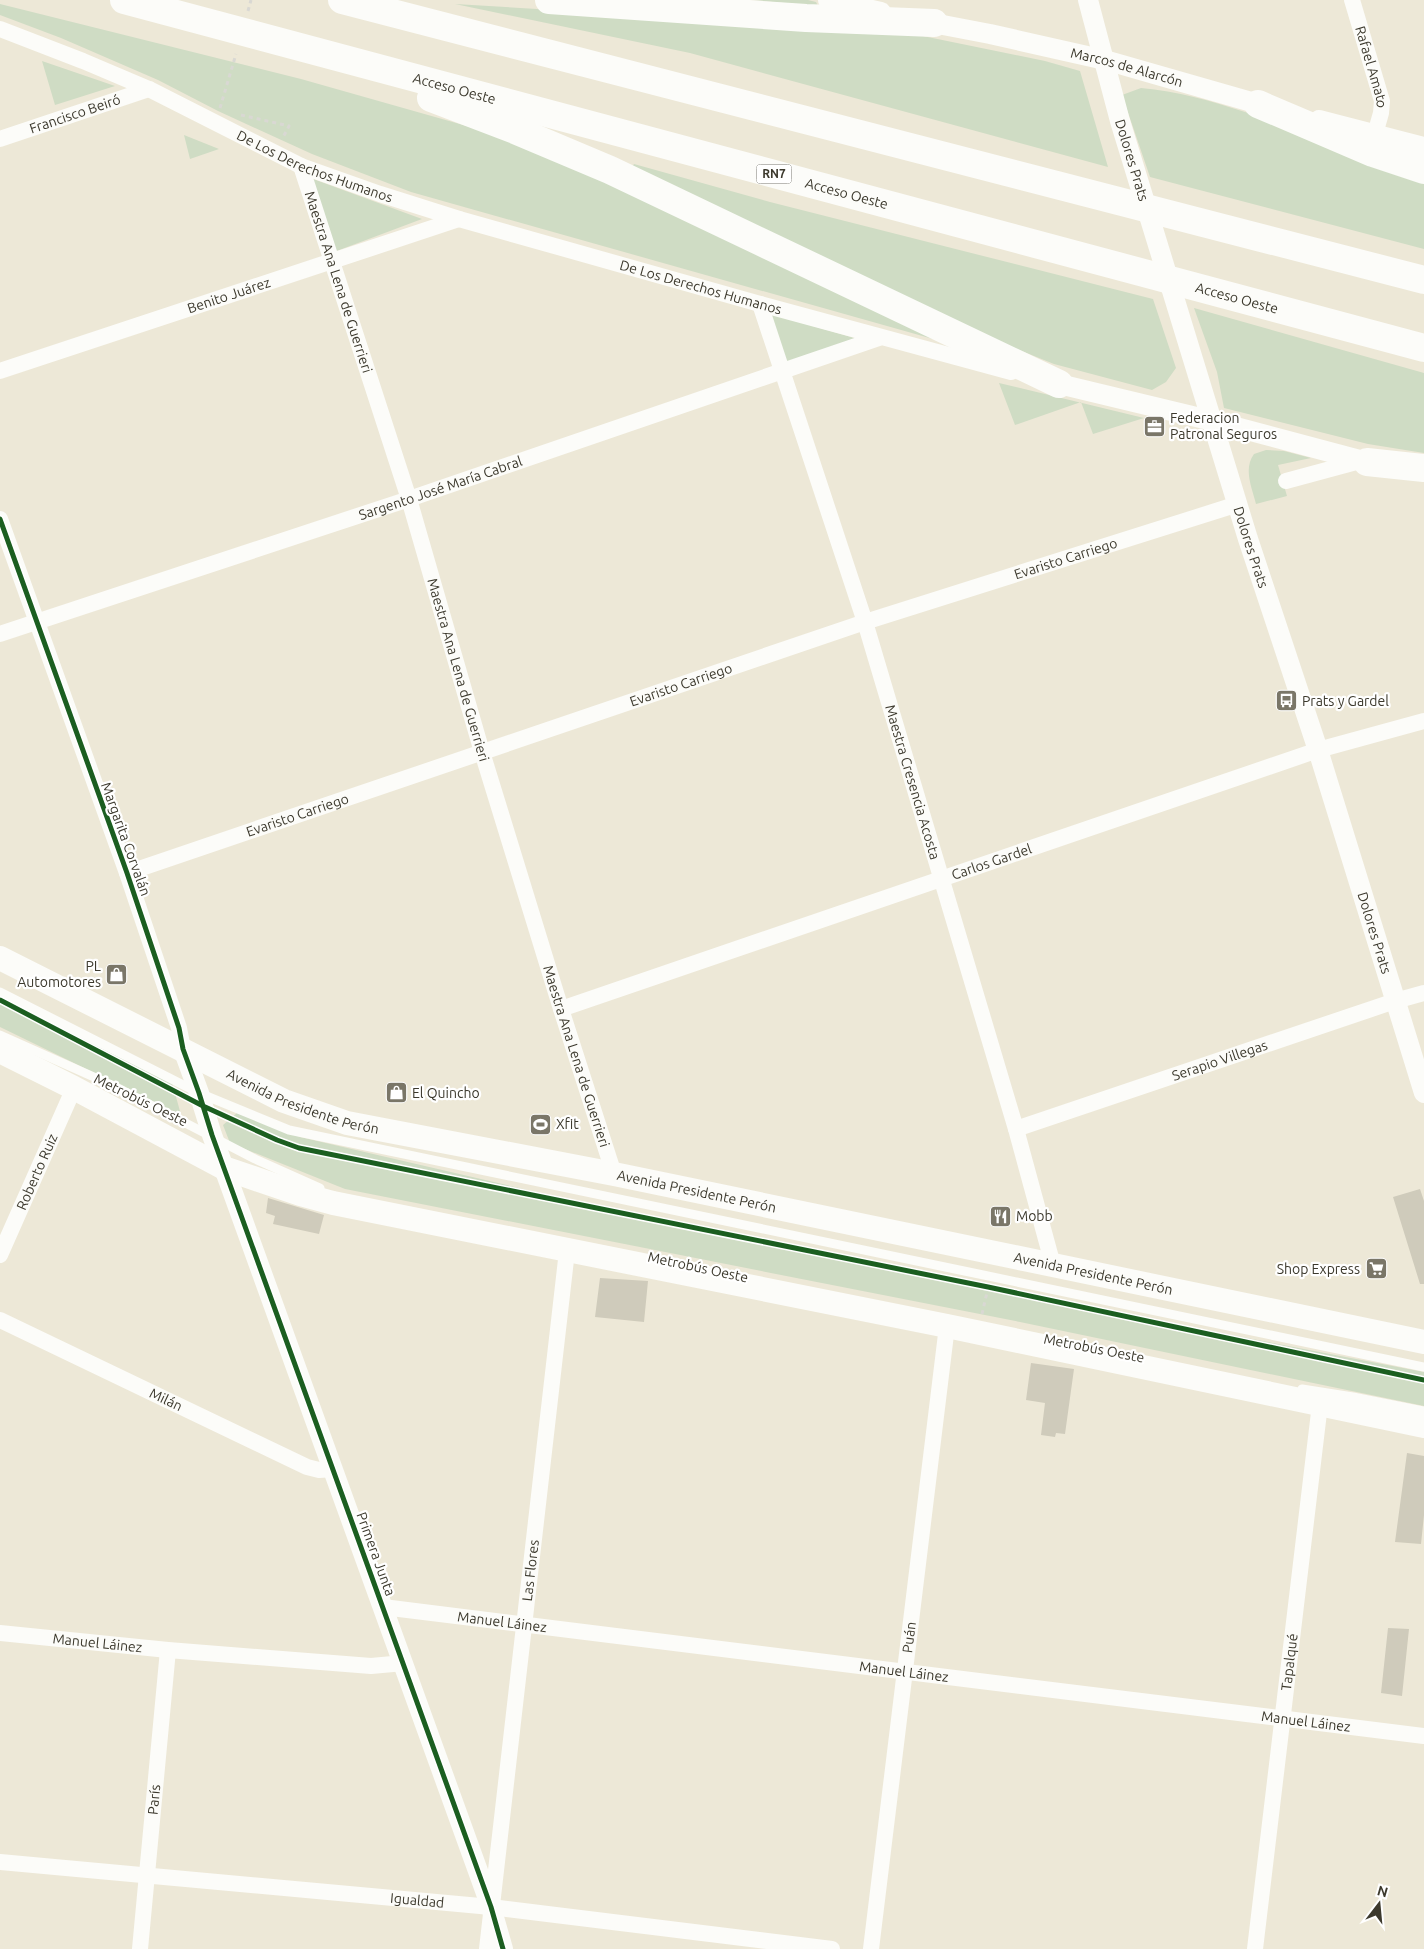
<svg xmlns="http://www.w3.org/2000/svg" width="1424" height="1949" viewBox="0 0 1424 1949" font-family="Ubuntu,sans-serif">
<style>
.green{fill:#cfdcc4}
.building{fill:#cfcbbb}
.lines{fill:none;stroke-linecap:round;stroke-linejoin:round}
.path{stroke:#d9d8d3;stroke-width:3;stroke-dasharray:4 4;stroke-linecap:butt}
.service{stroke:#fcfcf9;stroke-width:9}
.minor{stroke:#fcfcf9;stroke-width:16}
.tertiary{stroke:#fcfcf9;stroke-width:20}
.secondary{stroke:#fcfcf9;stroke-width:24}
.motorway{stroke:#fcfcf9;stroke-width:28}
.cycleway-casing{stroke:#fff;stroke-width:8}
.cycleway{stroke:#1b5e20;stroke-width:5}
.labels{text-anchor:middle;stroke-width:4.5;stroke-linejoin:round;paint-order:stroke}
.shield{fill:#fff;stroke:#76746c;stroke-width:1}
.shield-label{font-size:12px;font-weight:bold;fill:#3c392d}
.street-label{font-size:14px;fill:#3c392d;stroke:#fff}
.poi-label{font-size:14px;fill:#3c392d;stroke:#fff;text-anchor:start}
</style>
<rect width="100%" height="100%" fill="#ede8d7"/>
<path class="green" d="M 752,0 L 808,0 L 816,2 L 818,6 Z
M 0,4 L 301,79 L 495,134 L 568,162 L 965,348 L 411,192 L 312,154 L 218,111 L 158,80 L 61,38 L 0,15 Z
M 455,4 L 851,28 L 913,34 L 1045,61 L 1080,71 L 1108,167 L 690,53 Z
M 42,61 L 115,86 L 55,105 Z
M 1141,88 C 1177,91 1211,101 1245,112 C 1306,131 1365,155 1424,178 L 1424,249 L 1150,177 L 1122,95 Z
M 184,135 L 219,149 L 190,159 Z
M 634,164 L 770,202 L 1153,299 L 1176,368 L 1166,382 L 1152,390 L 1054,364 L 905,304 L 632,167 Z
M 305,176 L 422,219 L 334,252 Z
M 1194,308 L 1424,373 L 1424,453 L 1368,444 L 1224,408 L 1217,372 Z
M 768,313 L 858,339 L 786,363 Z
M 999,383 L 1144,418 L 1093,434 L 1081,402 L 1015,425 Z
M 1266,450 L 1284,451 L 1311,458 L 1278,465 L 1287,496 L 1256,504 C 1252,488 1243,469 1254,454 Z
M 0,994 L 172,1082 L 181,1115 L 0,1027 Z
M 237,1113 L 300,1137 L 777,1248 L 1424,1372 L 1424,1406 L 1020,1322 L 345,1189 L 230,1143 L 223,1125 Z"/>
<path class="building" d="M 1420,1189 L 1424,1201 L 1424,1284 L 1420,1284 L 1393,1197 Z
M 268,1198 L 324,1215 L 319,1234 L 273,1224 L 275,1216 L 266,1213 Z
M 600,1278 L 648,1281 L 644,1322 L 595,1317 Z
M 1031,1363 L 1074,1369 L 1065,1434 L 1056,1433 L 1055,1437 L 1041,1435 L 1045,1403 L 1026,1400 Z
M 1407,1453 L 1424,1456 L 1424,1515 L 1421,1544 L 1395,1542 Z
M 1388,1628 L 1409,1629 L 1402,1696 L 1381,1693 Z"/>
<g class="lines">
<path class="path" d="M 248,11 L 251,0
M 220,108 L 236,54
M 241,115 L 289,126 L 282,139
M 982,1314 L 988,1288"/>
<path class="service" d="M 0,992 L 199,1093 L 289,1130 L 1424,1367
M 0,1035 L 114,1086 L 255,1159 L 320,1188
M 1302,1389 L 1353,1397 L 1424,1411"/>
<g class="minor">
<path id="s1" d="M 1352,0 L 1382,101 L 1381,113 L 1375,134"/>
<path id="s2" d="M 0,29 L 83,61 L 149,89 L 301,166 L 380,194 L 459,219 L 760,304 L 1011,372"/>
<path id="s3" d="M 0,139 L 149,89"/>
<path id="s4" d="M 301,166 L 409,499 L 482,752 L 561,1009 L 614,1174"/>
<path id="s5" d="M 760,304 L 865,622 L 1016,1129 L 1053,1265"/>
<path id="s6" d="M 0,371 L 459,219"/>
<path d="M 1286,481 L 1360,461"/>
<path d="M 0,519 L 127,873 L 179,1028 L 183,1049"/>
<path id="s7" d="M 0,634 L 409,499 L 879,338"/>
<path id="s8" d="M 127,873 L 865,622 L 1238,504"/>
<path id="s9" d="M 561,1009 L 1318,750 L 1424,721"/>
<path id="s10" d="M 1016,1129 L 1395,1001 L 1424,993"/>
<path id="s11" d="M 0,1255 L 74,1088"/>
<path id="s12" d="M 0,1320 L 307,1467 L 319,1470 L 333,1469"/>
<path id="s13" d="M 383,1607 L 1424,1736"/>
<path id="s14" d="M 0,1633 L 168,1650 L 371,1666 L 404,1663"/>
<path id="s15" d="M 0,1862 L 491,1907 L 832,1949"/>
<path id="s16" d="M 140,1949 L 168,1650"/>
<path id="s17" d="M 487,1949 L 567,1251"/>
<path id="s18" d="M 871,1949 L 947,1326"/>
<path id="s19" d="M 1255,1949 L 1320,1404"/>
</g>
<g class="tertiary">
<path d="M 828,0 L 881,12"/>
<path id="s20" d="M 1088,0 L 1120,121 L 1248,539 L 1318,750 L 1424,1093"/>
<path id="s21" d="M 922,21 L 990,34 L 1105,60 L 1272,108"/>
<path d="M 1319,120 L 1424,147"/>
<path d="M 1059,384 L 1213,421 L 1367,462"/>
<path d="M 183,1049 L 199,1093 L 212,1135 L 491,1907 L 503,1949"/>
</g>
<g class="secondary">
<path id="s22" d="M 0,958 L 284,1101 L 347,1123 L 614,1174 L 1424,1342"/>
<path d="M 0,1051 L 74,1088 L 224,1168 L 300,1194 L 333,1203 L 947,1326 L 1424,1426"/>
</g>
<g class="motorway">
<path id="s23" d="M 124,0 L 1424,348"/>
<path d="M 342,0 L 1424,280"/>
<path d="M 549,0 L 806,18 L 934,23"/>
<path d="M 431,98 L 515,130 L 610,170 L 1059,384"/>
<path d="M 1258,104 L 1373,153 L 1424,170"/>
<path d="M 1367,462 L 1424,468"/>
</g>
<defs>
<path id="cycleway" d="M 0,519 L 127,873 L 179,1028 L 183,1049 L 199,1093 L 212,1135 L 491,1907 L 503,1949
M 0,1000 L 203,1106 L 277,1140 L 299,1148 L 988,1287 L 1424,1380"/>
</defs>
<use href="#cycleway" class="cycleway-casing"/>
<use href="#cycleway" class="cycleway"/>
</g>
<defs>
<symbol id="office-square" viewBox="-11 -11 22 22"><rect x="-9" y="-9" width="18" height="18" rx="4" fill="#7a7668" stroke="#fff"/><path d="M-6-3h4V-5.5h4V-3h4V5H-6ZM-1-4.5V-3h2v-1.5ZM-6 0V1H6V0Z" fill="#fff"/></symbol>
<symbol id="bus-square" viewBox="-11 -11 22 22"><rect x="-9" y="-9" width="18" height="18" rx="4" fill="#7a7668" stroke="#fff"/><path d="M-5-6H5V4H4V6H2V4H-2V6H-4V4H-5ZM-3.5-4V0h7V-4ZM-3.5 1.2v1.5H-2V1.2ZM2 1.2v1.5H3.5V1.2Z" fill="#fff"/></symbol>
<symbol id="shop-square" viewBox="-11 -11 22 22"><rect x="-9" y="-9" width="18" height="18" rx="4" fill="#7a7668" stroke="#fff"/><path d="M-5-2.5h2.3a2.7 3.5 0 0 1 5.4 0H5L5.5 6h-11ZM-1.5-2.5h3a1.5 2.3 0 0 0-3 0Z" fill="#fff"/></symbol>
<symbol id="stadium-square" viewBox="-11 -11 22 22"><rect x="-9" y="-9" width="18" height="18" rx="4" fill="#7a7668" stroke="#fff"/><path d="M0-5a6.5 5 0 1 0 0 10a6.5 5 0 1 0 0-10ZM-3.5-1.8h7v3.6h-7Z" fill="#fff"/></symbol>
<symbol id="restaurant-square" viewBox="-11 -11 22 22"><rect x="-9" y="-9" width="18" height="18" rx="4" fill="#7a7668" stroke="#fff"/><path d="M-5-6h1v4h1v-4h1v4h1v-4h1v5L-1.5 .5V6h-2V.5L-5-1ZM5-6V6H3V1.5H1.5Q1.5-4 5-6Z" fill="#fff"/></symbol>
<symbol id="supermarket-square" viewBox="-11 -11 22 22"><rect x="-9" y="-9" width="18" height="18" rx="4" fill="#7a7668" stroke="#fff"/><path d="M-6-5.5h2.5l.6 2H6L4.5 2H-2.5L-4.4-4H-6ZM-1.5 3.2a1.3 1.3 0 1 0 .1 0ZM3 3.2a1.3 1.3 0 1 0 .1 0Z" fill="#fff"/></symbol>
</defs>
<g fill-rule="evenodd">
<use href="#office-square" x="1142" y="414" width="25" height="25"/>
<use href="#bus-square" x="1274" y="688" width="25" height="25"/>
<use href="#shop-square" x="104" y="962" width="25" height="25"/>
<use href="#shop-square" x="384" y="1080" width="25" height="25"/>
<use href="#stadium-square" x="528" y="1112" width="25" height="25"/>
<use href="#restaurant-square" x="988" y="1204" width="25" height="25"/>
<use href="#supermarket-square" x="1364" y="1256" width="25" height="25"/>
</g>
<g class="labels">
<rect class="shield" x="756.5" y="164.5" width="35" height="19" rx="4"/>
<g class="shield-label">
<text x="774" y="178">RN7</text>
</g>
<g class="street-label">
<text dy="5" stroke="none"><textPath href="#s1" startOffset="70">Rafael Amato</textPath></text>
<text dy="5" stroke="none"><textPath href="#s21" startOffset="210">Marcos de Alarcón</textPath></text>
<text dy="5" stroke="none"><textPath href="#s23" startOffset="342">Acceso Oeste</textPath></text>
<text dy="5" stroke="none"><textPath href="#s3" startOffset="79">Francisco Beiró</textPath></text>
<text dy="5" stroke="none"><textPath href="#s20" startOffset="166">Dolores Prats</textPath></text>
<text dy="5" stroke="none"><textPath href="#s2" startOffset="344">De Los Derechos Humanos</textPath></text>
<text dy="5" stroke="none"><textPath href="#s23" startOffset="748">Acceso Oeste</textPath></text>
<text dy="5" stroke="none"><textPath href="#s4" startOffset="122">Maestra Ana Lena de Guerrieri</textPath></text>
<text dy="5" stroke="none"><textPath href="#s2" startOffset="749">De Los Derechos Humanos</textPath></text>
<text dy="5" stroke="none"><textPath href="#s6" startOffset="241">Benito Juárez</textPath></text>
<text dy="5" stroke="none"><textPath href="#s23" startOffset="1152">Acceso Oeste</textPath></text>
<text dy="5" stroke="none"><textPath href="#s7" startOffset="464">Sargento José María Cabral</textPath></text>
<text dy="5" stroke="none"><textPath href="#s20" startOffset="571">Dolores Prats</textPath></text>
<text dy="5" stroke="none"><textPath href="#s8" startOffset="990">Evaristo Carriego</textPath></text>
<text dy="5" stroke="none"><textPath href="#s4" startOffset="528">Maestra Ana Lena de Guerrieri</textPath></text>
<text dy="5" stroke="none"><textPath href="#s8" startOffset="585">Evaristo Carriego</textPath></text>
<text dy="5" stroke="none"><textPath href="#s5" startOffset="502">Maestra Cresencia Acosta</textPath></text>
<text dy="5" stroke="none"><textPath href="#s8" startOffset="180">Evaristo Carriego</textPath></text>
<text transform="translate(126 839) rotate(70)" y="5">Margarita Corvalán</text>
<text dy="5" stroke="none"><textPath href="#s9" startOffset="455">Carlos Gardel</textPath></text>
<text dy="5" stroke="none"><textPath href="#s20" startOffset="976">Dolores Prats</textPath></text>
<text dy="5" stroke="none"><textPath href="#s4" startOffset="932">Maestra Ana Lena de Guerrieri</textPath></text>
<text dy="5" stroke="none"><textPath href="#s10" startOffset="215">Serapio Villegas</textPath></text>
<text transform="translate(141 1100) rotate(26)" y="5">Metrobús Oeste</text>
<text dy="5" stroke="none"><textPath href="#s22" startOffset="336">Avenida Presidente Perón</textPath></text>
<text dy="5" stroke="none"><textPath href="#s11" startOffset="91">Roberto Ruiz</textPath></text>
<text dy="5" stroke="none"><textPath href="#s22" startOffset="741">Avenida Presidente Perón</textPath></text>
<text transform="translate(698 1267) rotate(12)" y="5">Metrobús Oeste</text>
<text dy="5" stroke="none"><textPath href="#s22" startOffset="1146">Avenida Presidente Perón</textPath></text>
<text transform="translate(1094 1348) rotate(11)" y="5">Metrobús Oeste</text>
<text dy="5" stroke="none"><textPath href="#s12" startOffset="184">Milán</textPath></text>
<text transform="translate(376 1554) rotate(70)" y="5">Primera Junta</text>
<text dy="5" stroke="none"><textPath href="#s17" startOffset="381">Las Flores</textPath></text>
<text dy="5" stroke="none"><textPath href="#s13" startOffset="120">Manuel Láinez</textPath></text>
<text dy="5" stroke="none"><textPath href="#s18" startOffset="314">Puán</textPath></text>
<text dy="5" stroke="none"><textPath href="#s14" startOffset="98">Manuel Láinez</textPath></text>
<text dy="5" stroke="none"><textPath href="#s19" startOffset="289">Tapalqué</textPath></text>
<text dy="5" stroke="none"><textPath href="#s13" startOffset="525">Manuel Láinez</textPath></text>
<text dy="5" stroke="none"><textPath href="#s13" startOffset="930">Manuel Láinez</textPath></text>
<text dy="5" stroke="none"><textPath href="#s16" startOffset="150">París</textPath></text>
<text dy="5" stroke="none"><textPath href="#s15" startOffset="419">Igualdad</textPath></text>
</g>
<g class="poi-label">
<text x="1170" y="423">Federacion<tspan x="1170" dy="16">Patronal Seguros</tspan></text>
<text x="1302" y="706">Prats y Gardel</text>
<text x="101" y="971" text-anchor="end">PL<tspan x="101" dy="16">Automotores</tspan></text>
<text x="412" y="1098">El Quincho</text>
<text x="556" y="1129">Xfit</text>
<text x="1016" y="1221">Mobb</text>
<text x="1360" y="1274" text-anchor="end">Shop Express</text>
</g>
</g>
<g transform="translate(1379 1904) rotate(16)" stroke="#ffffff" stroke-width="4" paint-order="stroke">
<path d="M0-4L9 19L0 12L-9 19Z" fill="#3c392d"/>
<text y="-8" font-size="14" font-weight="bold" text-anchor="middle" fill="#3c392d">N</text>
</g>
</svg>
